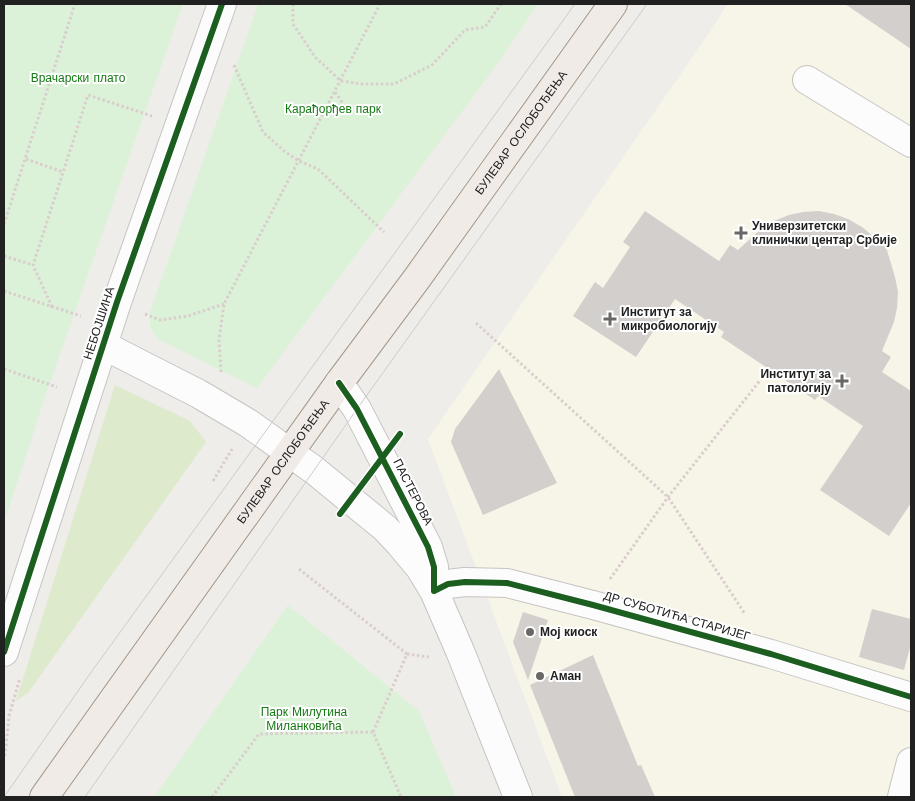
<svg xmlns="http://www.w3.org/2000/svg" width="915" height="801" viewBox="0 0 915 801" font-family="'Work Sans',sans-serif">
<style>
.education{fill:#f7f5e7}
.grass{fill:#deeacc}
.park{fill:#dbf2d8}
.building{fill:#d2cfcd}
.lines{fill:none;stroke-linecap:round;stroke-linejoin:round}
.minor-casing{stroke:#c5c4c2;stroke-width:30}
.major-casing{stroke:#a49888;stroke-width:30}
.path{stroke:#dacdcd;stroke-width:3;stroke-dasharray:2.5 2.5;stroke-linecap:butt}
.minor{stroke:#fdfcfc;stroke-width:28}
.major{stroke:#f1ebe7;stroke-width:28}
.tram{stroke:#cbcbcb;stroke-width:1}
.cycleway-casing{stroke:#fff;stroke-width:9}
.cycleway{stroke:#1b5e20;stroke-width:6}
.poi-dot{fill:#696867;stroke:#fff;stroke-width:2}
.labels{text-anchor:middle;stroke-width:4;stroke-linejoin:round;paint-order:stroke}
.park-label{font-size:12px;fill:#167a14;stroke:#fff}
.street-label{font-size:12px;fill:#212121;stroke:#fff}
.poi-label{font-size:12px;font-weight:bold;fill:#212121;stroke:#fff;text-anchor:start}
</style>
<rect width="100%" height="100%" fill="#efedea"/>
<path class="education" d="M 727,4 L 911,4 L 911,797 L 562,797 L 428,439 L 714,26 Z"/>
<path class="grass" d="M 115,385 L 190,421 L 206,442 L 28,693 L 16,701 Z"/>
<path class="park" d="M 4,4 L 183,4 L 45,397 L 4,523 Z
M 258,4 L 538,4 L 496,66 L 257,388 L 159,340 L 150,328 L 150,312 Z
M 288,605 L 419,711 L 456,797 L 154,797 Z"/>
<path class="building" d="M 845,4 L 911,4 L 911,49 Z
M 645,211 L 719,261 L 730,245 L 738,250 L 761,229 L 774,221 L 789,215 L 803,212 L 819,211 L 834,214 L 848,219 L 862,227 L 886,247 L 895,277 L 898,292 L 897,308 L 894,322 L 882,351 L 891,357 L 882,372 L 911,391 L 911,503 L 889,536 L 820,490 L 863,426 L 818,396 L 815,400 L 721,337 L 724,332 L 675,299 L 636,357 L 573,316 L 595,282 L 603,288 L 630,247 L 623,242 Z
M 499,369 L 557,483 L 483,515 L 451,442 L 455,429 Z
M 872,609 L 911,619 L 911,644 L 904,670 L 859,657 Z
M 523,612 L 548,620 L 528,680 L 513,642 Z
M 593,655 L 638,766 L 641,765 L 655,797 L 575,797 L 530,685 Z"/>
<g class="lines">
<defs>
<path id="minor" d="M 807,80 L 911,143
M 103,345 L 199,394 L 248,423 L 314,470 L 385,528 L 400,544 L 420,568 L 434,591 L 460,651 L 518,797
M 339,383 L 357,409 L 428,547 L 434,567 L 434,591 L 448,584 L 465,582 L 507,583 L 593,605 L 771,654 L 911,697
M 4,652 L 117,302 L 222,4
M 902,797 L 911,762"/>
<g id="major">
<path id="s1" d="M 44,797 L 339,383 L 418,277 L 613,4"/>
</g>
</defs>
<use href="#minor" class="minor-casing"/>
<use href="#major" class="major-casing"/>
<path class="path" d="M 293,4 L 293,24 L 315,57 L 341,81 L 362,84 L 394,84 L 432,65 L 465,30 L 485,27 L 501,4
M 234,65 L 263,132 L 284,151 L 299,161 L 318,169 L 384,232
M 335,92 L 348,111
M 26,159 L 63,172
M 4,224 L 75,4
M 4,256 L 33,265
M 4,291 L 81,316
M 52,307 L 33,265 L 88,95 L 152,116
M 145,314 L 160,320 L 188,316 L 224,304
M 476,323 L 668,497 L 745,614
M 4,369 L 57,387
M 221,372 L 219,340 L 224,304 L 380,4
M 213,481 L 232,449
M 299,569 L 407,654 L 373,732
M 610,579 L 668,497 L 769,369
M 407,654 L 429,657
M 5,756 L 9,716 L 20,678
M 212,797 L 259,734 L 373,732 L 401,797"/>
<use href="#minor" class="minor"/>
<use href="#major" class="major"/>
<path class="tram" d="M 4,797 L 92,671 L 575,4
M 85,797 L 357,409 L 647,4"/>
<defs>
<path id="cycleway" d="M 339,383 L 357,409 L 428,547 L 434,567 L 434,591 L 448,584 L 465,582 L 507,583 L 593,605 L 771,654 L 911,697
M 340,514 L 400,434
M 4,652 L 117,302 L 222,4"/>
</defs>
<use href="#cycleway" class="cycleway-casing"/>
<use href="#cycleway" class="cycleway"/>
</g>
<g class="poi-dot">
<path d="M738.5 225.5h5v5h5v5h-5v5h-5v-5h-5v-5h5z"/>
<path d="M607.5 311.5h5v5h5v5h-5v5h-5v-5h-5v-5h5z"/>
<path d="M839.5 373.5h5v5h5v5h-5v5h-5v-5h-5v-5h5z"/>
<circle cx="530" cy="632" r="5"/>
<circle cx="540" cy="676" r="5"/>
</g>
<g class="labels">
<g class="park-label">
<text x="78" y="82">Врачарски плато</text>
<text x="333" y="113">Карађорђев парк</text>
<text x="304" y="716">Парк Милутина<tspan x="304" dy="14">Миланковића</tspan></text>
</g>
<g class="street-label">
<text dy="4" stroke="none"><textPath href="#s1" startOffset="818">БУЛЕВАР ОСЛОБОЂЕЊА</textPath></text>
<text transform="translate(99 323) rotate(-72)" y="4">НЕБОЈШИНА</text>
<text dy="4" stroke="none"><textPath href="#s1" startOffset="412">БУЛЕВАР ОСЛОБОЂЕЊА</textPath></text>
<text transform="translate(413 492) rotate(63)" y="4">ПАСТЕРОВА</text>
<text transform="translate(677 616) rotate(16)" y="4">ДР СУБОТИЋА СТАРИЈЕГ</text>
</g>
<g class="poi-label">
<text x="752" y="230">Универзитетски<tspan x="752" dy="14">клинички центар Србије</tspan></text>
<text x="621" y="316">Институт за<tspan x="621" dy="14">микробиологију</tspan></text>
<text x="831" y="378" text-anchor="end">Институт за<tspan x="831" dy="14">патологију</tspan></text>
<text x="540" y="636">Мој киоск</text>
<text x="550" y="680">Аман</text>
</g>
</g>
<rect width="915" height="801" fill="none" stroke="#212121" stroke-width="10"/>
</svg>
